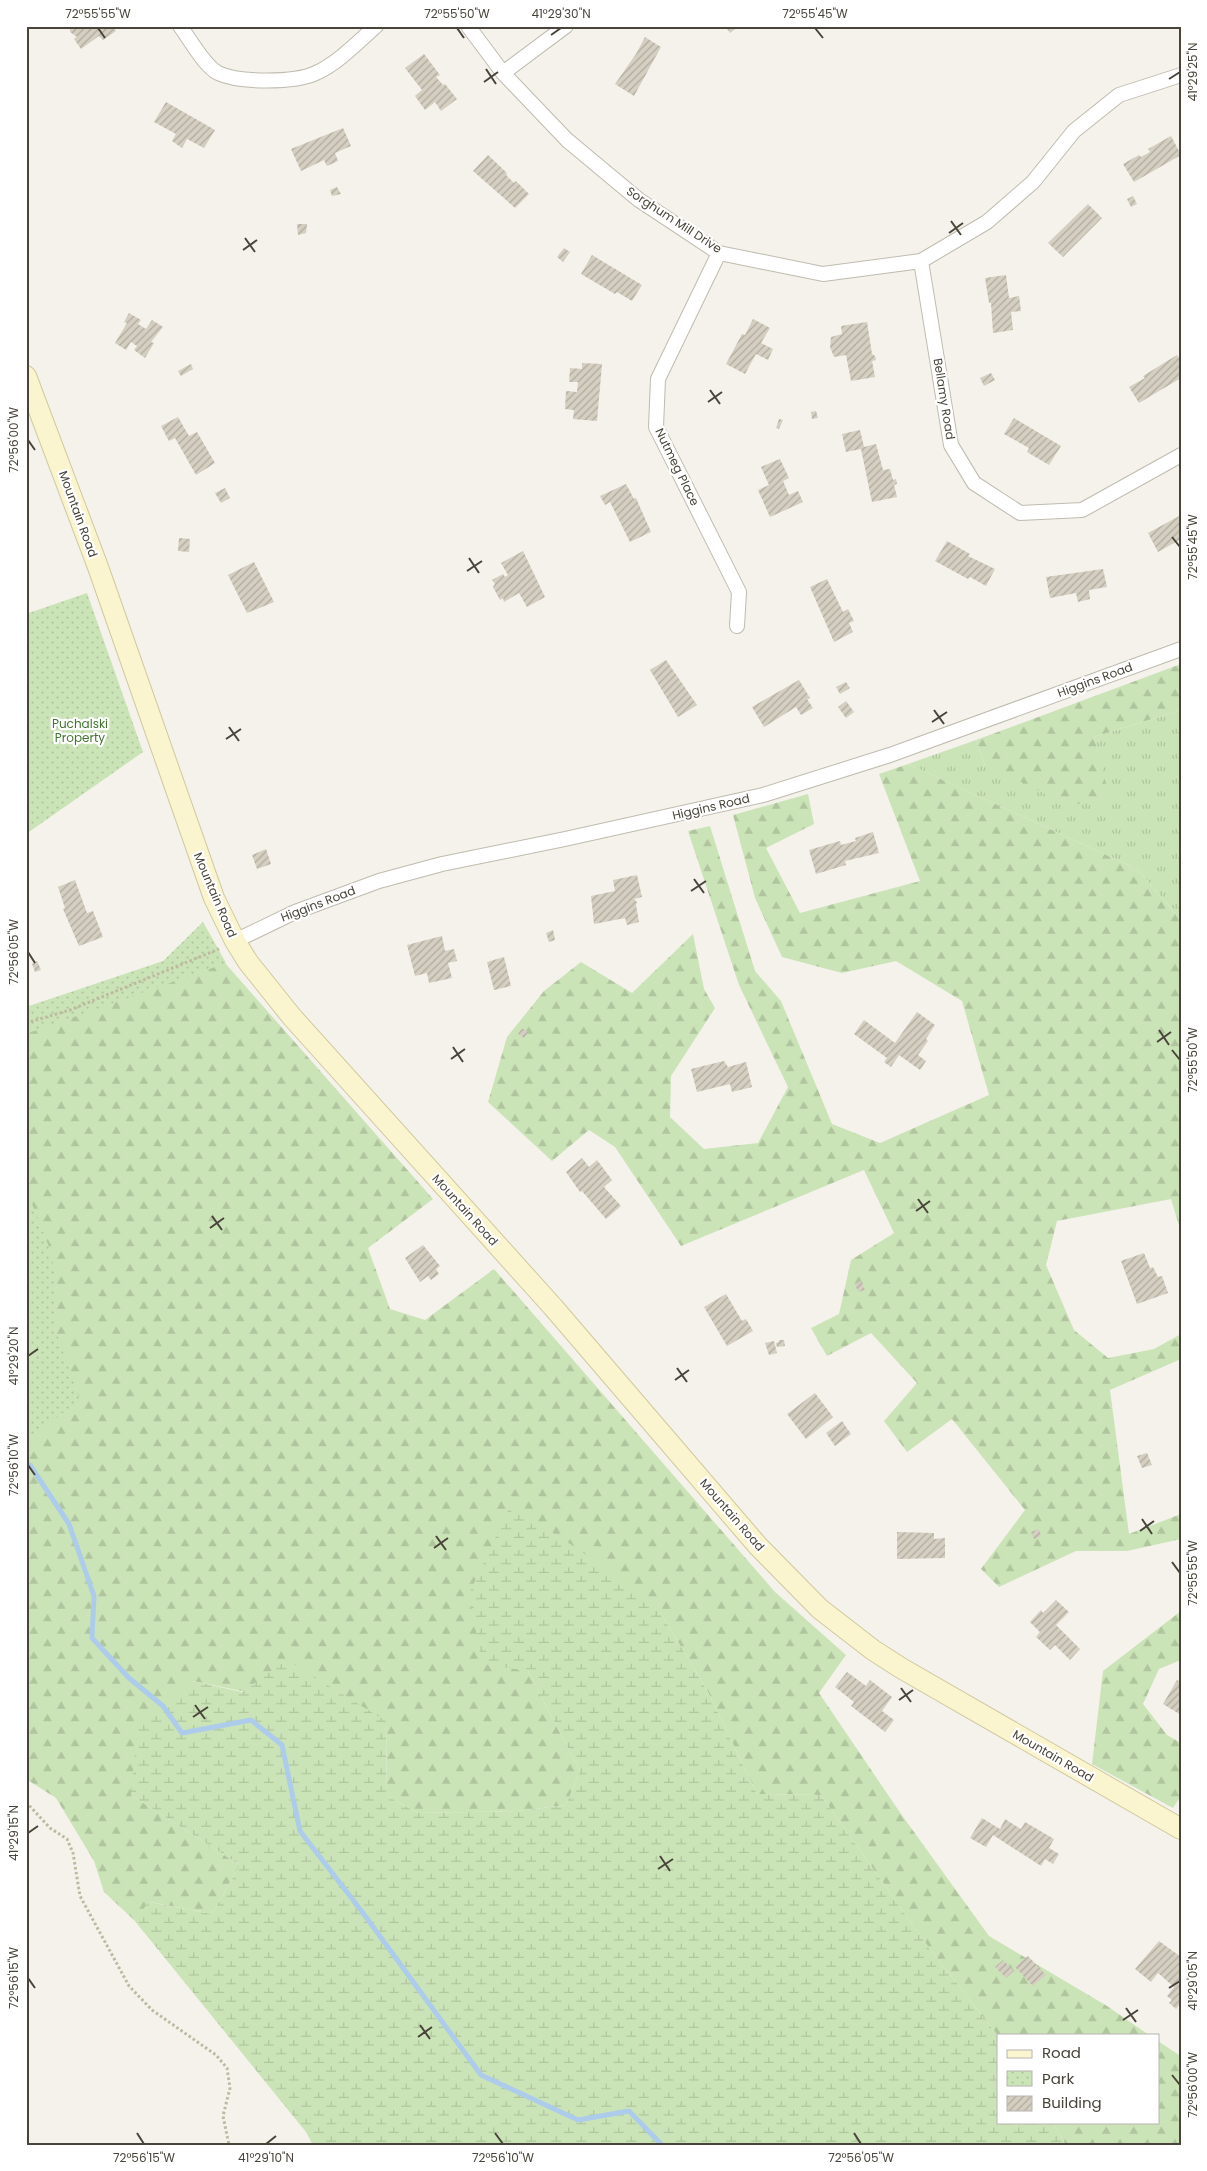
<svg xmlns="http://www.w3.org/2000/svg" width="1207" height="2171" viewBox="0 0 1207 2171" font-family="Poppins,sans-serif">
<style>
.grass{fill:url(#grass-tufts)}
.forest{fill:url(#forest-firs)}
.wetland{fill:url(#wetland-marsh)}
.park{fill:url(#park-dots)}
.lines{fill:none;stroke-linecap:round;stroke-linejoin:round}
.stream{stroke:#adcbeb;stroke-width:5}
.building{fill:url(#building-hatch)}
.street-casing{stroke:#bfbbae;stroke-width:16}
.secondary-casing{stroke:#d0c89e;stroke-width:22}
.path{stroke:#bfb8a0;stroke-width:3;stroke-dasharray:2.5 2.5;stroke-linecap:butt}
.street{stroke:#fff;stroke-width:14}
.secondary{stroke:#faf5cf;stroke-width:20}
.ticks{fill:none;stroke:#484439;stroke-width:2}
.labels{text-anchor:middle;stroke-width:4.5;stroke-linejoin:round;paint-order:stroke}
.street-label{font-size:12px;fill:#484439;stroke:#fff}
.park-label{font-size:12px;fill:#437531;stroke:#fff}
.neatline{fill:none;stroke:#484439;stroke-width:2}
.ticks-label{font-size:12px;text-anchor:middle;fill:#484439}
</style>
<defs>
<pattern id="grass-tufts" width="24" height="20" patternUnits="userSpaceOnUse" patternTransform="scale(1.25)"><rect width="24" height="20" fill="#cbe4b7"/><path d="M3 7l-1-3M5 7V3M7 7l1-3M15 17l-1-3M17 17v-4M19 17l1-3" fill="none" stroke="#b0c59e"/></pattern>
<pattern id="forest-firs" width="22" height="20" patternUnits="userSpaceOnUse" patternTransform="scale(1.25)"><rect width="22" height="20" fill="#cbe4b7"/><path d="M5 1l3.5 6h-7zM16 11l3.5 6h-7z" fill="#b0c59e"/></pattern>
<pattern id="wetland-marsh" width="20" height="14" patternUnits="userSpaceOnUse" patternTransform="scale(1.25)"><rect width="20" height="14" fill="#cbe4b7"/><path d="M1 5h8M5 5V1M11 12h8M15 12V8" fill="none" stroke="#b0c59e"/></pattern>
<pattern id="park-dots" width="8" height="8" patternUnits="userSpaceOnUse" patternTransform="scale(1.25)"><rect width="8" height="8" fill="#cbe4b7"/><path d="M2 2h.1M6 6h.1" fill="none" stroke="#b0c59e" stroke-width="1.8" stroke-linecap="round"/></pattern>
<pattern id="building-hatch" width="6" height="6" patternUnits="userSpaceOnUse" patternTransform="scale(1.25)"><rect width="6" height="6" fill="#d5cfc1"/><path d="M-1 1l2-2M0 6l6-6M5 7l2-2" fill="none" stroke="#afaa9e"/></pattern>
</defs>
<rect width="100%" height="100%" fill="#f4f2eb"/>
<path class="grass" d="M 1181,710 L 1181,920 L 1137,869 L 908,764 L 976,740 L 985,765 L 1108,795 L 1094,737 Z"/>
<path class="forest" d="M 1181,664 L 1181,710 L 1094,737 L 1109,795 L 1071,806 L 985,765 L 976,740 Z
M 908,764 L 1137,869 L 1181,920 L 1181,1232 L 1171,1199 L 1057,1221 L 1046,1265 L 1074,1330 L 1108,1358 L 1154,1349 L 1181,1334 L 1181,1359 L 1110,1390 L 1129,1534 L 1181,1514 L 1181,1539 L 1127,1551 L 1076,1551 L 999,1587 L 981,1569 L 1025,1510 L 952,1419 L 907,1452 L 884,1421 L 917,1383 L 871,1333 L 827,1356 L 811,1328 L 839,1314 L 851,1260 L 894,1233 L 864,1170 L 681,1246 L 615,1147 L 589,1130 L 552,1161 L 488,1102 L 507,1037 L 544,991 L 581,962 L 632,993 L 693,934 L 704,989 L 715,1008 L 671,1076 L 670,1117 L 704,1149 L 758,1143 L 788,1087 L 739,985 L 688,831 L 710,826 L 755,971 L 781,1001 L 832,1124 L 880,1143 L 989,1095 L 962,1001 L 896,961 L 842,973 L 782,957 L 755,898 L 733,815 L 808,794 L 814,824 L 766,848 L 800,913 L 920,881 L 879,774 Z
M 225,963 L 433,1199 L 368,1248 L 390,1309 L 425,1320 L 494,1269 L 775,1592 L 846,1655 L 819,1693 L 901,1814 L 989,1936 L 1107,2006 L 1149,2035 L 998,2036 L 929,1948 L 821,1795 L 757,1794 L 707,1690 L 660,1612 L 528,1671 L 580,1771 L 566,1805 L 517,1811 L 418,1813 L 387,1796 L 386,1721 L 193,1681 L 131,1795 L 240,1865 L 212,1914 L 150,1902 L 134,1920 L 104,1892 L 94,1861 L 56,1798 L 26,1779 L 26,1032 Z
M 1181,1611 L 1181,1660 L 1159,1669 L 1143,1704 L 1167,1735 L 1181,1743 L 1181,1796 L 1173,1808 L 1092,1764 L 1103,1671 Z
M 1158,2041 L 1179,2055 L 1181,2054 L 1181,2145 L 1066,2145 L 1052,2122 L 1158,2122 Z"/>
<path class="wetland" d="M 510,1506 L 578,1549 L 660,1612 L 707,1690 L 757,1794 L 821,1795 L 929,1948 L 998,2036 L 998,2122 L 1052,2122 L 1066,2145 L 313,2145 L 306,2132 L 134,1920 L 149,1902 L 212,1914 L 240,1865 L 131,1795 L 137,1728 L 193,1681 L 242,1692 L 287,1660 L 386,1721 L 387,1796 L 418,1813 L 517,1811 L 566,1805 L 580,1771 L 528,1671 L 482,1664 L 469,1594 Z"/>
<path class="park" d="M 87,593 L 143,752 L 26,834 L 26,614 Z
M 203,922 L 226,963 L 26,1034 L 26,1007 L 163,961 Z
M 26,1189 L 51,1252 L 55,1277 L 54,1326 L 80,1400 L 60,1415 L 26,1444 Z"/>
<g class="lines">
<path class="stream" d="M 26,1465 L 30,1465 L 69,1524 L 94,1596 L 92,1638 L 129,1678 L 163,1706 L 182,1733 L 251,1720 L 282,1745 L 300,1831 L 363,1913 L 481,2075 L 578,2120 L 629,2111 L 662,2145"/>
</g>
<path class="building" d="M 70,26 L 113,26 L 116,31 L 103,40 L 99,36 L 81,49 L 74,39 L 77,37 L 70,32 Z
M 725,26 L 739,26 L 730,33 Z
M 645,37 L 661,47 L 634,96 L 615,84 L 636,54 Z
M 424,54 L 440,75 L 436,77 L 443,85 L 445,84 L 457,99 L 441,111 L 435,102 L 425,110 L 415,96 L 422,90 L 405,68 Z
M 166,102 L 215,130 L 204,148 L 187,139 L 182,148 L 172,141 L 176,134 L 154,122 Z
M 343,128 L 351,146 L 335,153 L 338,161 L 327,166 L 324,160 L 301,171 L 291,149 Z
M 1171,136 L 1181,155 L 1134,182 L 1123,164 L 1139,155 L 1141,157 L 1150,152 L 1148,149 Z
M 488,155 L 507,173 L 506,175 L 514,183 L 516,181 L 529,194 L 515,208 L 473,171 Z
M 337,187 L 341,194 L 332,196 L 330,190 Z
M 1133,196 L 1137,204 L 1131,207 L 1127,199 Z
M 1088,204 L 1102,218 L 1063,257 L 1048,243 Z
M 297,224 L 307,224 L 306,233 L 298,235 Z
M 564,248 L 570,252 L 563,262 L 557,257 Z
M 592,255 L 642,285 L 632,301 L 617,292 L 615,294 L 581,274 Z
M 1006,275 L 1009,298 L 1019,296 L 1021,311 L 1011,312 L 1013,330 L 993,333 L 991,303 L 989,303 L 985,278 Z
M 129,313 L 141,320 L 138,324 L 146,329 L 152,320 L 163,327 L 151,342 L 154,343 L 145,358 L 134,350 L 137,346 L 131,342 L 126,350 L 115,343 L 127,323 L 124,322 Z
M 753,319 L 770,328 L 761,343 L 773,349 L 768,360 L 756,354 L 745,374 L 726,364 L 742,334 L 745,335 Z
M 867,322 L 872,354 L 875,356 L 876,360 L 872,361 L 875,377 L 851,381 L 846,355 L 834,357 L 830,347 L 831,337 L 842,334 L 841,326 Z
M 1177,355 L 1181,361 L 1181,378 L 1139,403 L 1129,387 L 1145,378 L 1143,376 Z
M 582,363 L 602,364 L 597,421 L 573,419 L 574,410 L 565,409 L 566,391 L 577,392 L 578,382 L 569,382 L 570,368 L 582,369 Z
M 191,364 L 193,369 L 181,376 L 178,371 Z
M 991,373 L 995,380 L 984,386 L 980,378 Z
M 816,411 L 818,418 L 812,419 L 811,412 Z
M 178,417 L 189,436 L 197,432 L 215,463 L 196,475 L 175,438 L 169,441 L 161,426 Z
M 1014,418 L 1061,446 L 1049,465 L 1027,452 L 1029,448 L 1004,434 Z
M 779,419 L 783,420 L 779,429 L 776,428 Z
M 860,430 L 864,447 L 876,444 L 883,470 L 890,469 L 893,480 L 896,479 L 897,484 L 894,485 L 897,497 L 872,502 L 861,449 L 846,452 L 842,434 Z
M 780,459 L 789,478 L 783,481 L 789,495 L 798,491 L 803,502 L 770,517 L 758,490 L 769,485 L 761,467 Z
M 626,484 L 634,499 L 636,498 L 651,532 L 630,542 L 610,502 L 605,505 L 600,496 Z
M 225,488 L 230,498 L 221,503 L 215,493 Z
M 1181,515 L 1181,539 L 1158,552 L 1148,533 Z
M 179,538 L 190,539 L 189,552 L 178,551 Z
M 947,541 L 970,554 L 968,556 L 995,569 L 986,586 L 970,577 L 968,579 L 935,561 Z
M 523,551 L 545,597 L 527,607 L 519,593 L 504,602 L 503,598 L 500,600 L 493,587 L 495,584 L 492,580 L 503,574 L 505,577 L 508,575 L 501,563 Z
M 254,562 L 274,602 L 247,613 L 228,575 Z
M 1103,569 L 1107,587 L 1089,590 L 1090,599 L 1078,602 L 1076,593 L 1050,598 L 1046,577 Z
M 827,579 L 843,612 L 848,609 L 854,621 L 849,623 L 853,632 L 834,642 L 810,587 Z
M 666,660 L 697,705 L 678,717 L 650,670 Z
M 799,680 L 810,698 L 807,699 L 813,708 L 801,715 L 796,707 L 764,727 L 752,707 Z
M 846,682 L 850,688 L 840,694 L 836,687 Z
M 846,701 L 854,712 L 846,718 L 838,707 Z
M 873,832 L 879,853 L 845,861 L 846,865 L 816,874 L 809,850 L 840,841 L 841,845 L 856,841 L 855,838 Z
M 266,849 L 271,864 L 257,869 L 252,855 Z
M 637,875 L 642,897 L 634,899 L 637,902 L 636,905 L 639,922 L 627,925 L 625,918 L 594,924 L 591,896 L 615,891 L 613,880 Z
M 75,880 L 87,913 L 93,911 L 103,937 L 79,946 L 63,909 L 65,908 L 58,887 Z
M 553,930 L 555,940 L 549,942 L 546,933 Z
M 442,936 L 445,951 L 454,949 L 457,961 L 448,963 L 452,978 L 429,983 L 427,973 L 415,976 L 407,945 Z
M 504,957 L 511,986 L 494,990 L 487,962 Z
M 37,961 L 41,970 L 35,972 L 32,964 Z
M 917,1012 L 935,1025 L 926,1039 L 928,1041 L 918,1055 L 926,1061 L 920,1070 L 899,1055 L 891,1067 L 884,1062 L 887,1058 L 854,1034 L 864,1020 L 895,1043 Z
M 522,1028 L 528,1032 L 524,1038 L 518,1034 Z
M 724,1061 L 728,1067 L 746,1062 L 752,1087 L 732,1092 L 730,1084 L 697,1092 L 691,1069 Z
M 582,1158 L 589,1167 L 597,1160 L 612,1180 L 604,1187 L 621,1206 L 606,1219 L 582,1191 L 580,1192 L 566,1172 Z
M 423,1245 L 440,1266 L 436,1269 L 439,1274 L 431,1280 L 428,1276 L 420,1282 L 405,1258 Z
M 1144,1253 L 1150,1268 L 1153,1267 L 1158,1277 L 1162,1276 L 1168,1293 L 1137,1304 L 1121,1261 Z
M 861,1281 L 865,1290 L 858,1292 L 855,1284 Z
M 726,1294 L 742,1321 L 746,1319 L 753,1331 L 727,1346 L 704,1307 Z
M 779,1340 L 784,1340 L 785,1346 L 777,1347 L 776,1343 L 779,1342 Z
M 774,1341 L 777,1353 L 769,1355 L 765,1343 Z
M 815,1393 L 833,1417 L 806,1439 L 787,1414 Z
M 842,1421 L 851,1434 L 835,1446 L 826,1433 Z
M 1147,1453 L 1152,1465 L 1142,1468 L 1137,1456 Z
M 1039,1529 L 1041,1536 L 1034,1539 L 1031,1532 Z
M 897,1532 L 934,1533 L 934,1539 L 945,1538 L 945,1558 L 897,1559 Z
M 1056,1600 L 1069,1612 L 1056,1625 L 1080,1649 L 1070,1660 L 1055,1645 L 1050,1650 L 1036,1637 L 1040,1632 L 1030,1622 L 1041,1610 L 1043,1613 Z
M 847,1672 L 866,1686 L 870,1680 L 892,1697 L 882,1711 L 894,1720 L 885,1732 L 851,1706 L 854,1702 L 835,1687 Z
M 1177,1680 L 1181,1682 L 1181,1715 L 1163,1704 Z
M 982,1818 L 1000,1829 L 1005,1819 L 1021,1829 L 1025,1822 L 1054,1839 L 1049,1848 L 1059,1854 L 1053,1864 L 1045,1859 L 1041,1866 L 993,1835 L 986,1847 L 970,1838 Z
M 1159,1941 L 1181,1957 L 1181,2003 L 1176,2009 L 1169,2003 L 1172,2000 L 1167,1996 L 1174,1987 L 1158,1973 L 1151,1982 L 1135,1969 Z
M 1028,1956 L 1046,1975 L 1033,1986 L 1015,1967 Z
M 1003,1960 L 1014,1971 L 1006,1978 L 995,1967 Z"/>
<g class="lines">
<defs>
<path id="street" d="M 180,26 C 189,38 205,67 218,73 C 239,83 295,83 316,73 C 338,63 358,42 376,26
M 468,26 L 503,73 L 567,140 L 639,200 L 719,253 L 823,274 L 921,261 L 987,222 L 1033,182 L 1074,131 L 1119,95 L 1181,75
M 503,73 L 566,26
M 719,253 L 658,379 L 656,427 L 739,592 L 737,626
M 921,261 L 951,445 L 974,483 L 1020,513 L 1082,510 L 1181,455
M 235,941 L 295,912 L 379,881 L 442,864 L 565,839 L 763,795 L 890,755 L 1181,649"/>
<path id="secondary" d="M 26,376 L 98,567 L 214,898 L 235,941 L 248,962 L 292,1017 L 553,1307 L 758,1546 L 820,1609 L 873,1650 L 901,1668 L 1181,1829"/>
</defs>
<use href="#street" class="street-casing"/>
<use href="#secondary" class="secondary-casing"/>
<path class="path" d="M 26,1023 L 70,1010 L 219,949
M 26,1802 L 50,1828 L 67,1839 L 73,1853 L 80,1896 L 129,1986 L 152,2010 L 216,2055 L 227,2068 L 230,2088 L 223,2116 L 229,2145"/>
<use href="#street" class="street"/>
<use href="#secondary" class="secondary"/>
</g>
<path class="ticks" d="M 98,28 L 105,38M 457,28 L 464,38M 815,28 L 823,38M 551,35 L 561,28M 486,69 L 496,84M 1169,79 L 1180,72M 484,82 L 498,72M 951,221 L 961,235M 949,233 L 963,223M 245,238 L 255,252M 243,250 L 257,240M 710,390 L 720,404M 708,402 L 722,392M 28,440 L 35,450M 1172,537 L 1180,547M 469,558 L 479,573M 467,571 L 482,561M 934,710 L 944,724M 932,722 L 947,712M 229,727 L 239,741M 226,739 L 241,729M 694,879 L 704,893M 691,891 L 706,881M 28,952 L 35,963M 1159,1030 L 1169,1045M 1157,1042 L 1171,1032M 453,1047 L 463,1062M 1172,1050 L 1180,1060M 451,1059 L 465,1049M 918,1199 L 928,1213M 916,1211 L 930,1201M 212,1216 L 222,1230M 210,1228 L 224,1218M 28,1356 L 38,1349M 677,1368 L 687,1382M 675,1380 L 689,1370M 28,1465 L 35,1475M 1142,1519 L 1152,1534M 1140,1531 L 1154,1521M 436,1536 L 446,1550M 434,1548 L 448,1538M 1172,1562 L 1180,1573M 901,1688 L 911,1702M 899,1700 L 913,1690M 195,1705 L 205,1719M 193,1717 L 208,1707M 28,1833 L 38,1826M 660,1856 L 670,1871M 658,1869 L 673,1859M 28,1978 L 35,1988M 1169,1988 L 1180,1981M 1126,2008 L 1136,2022M 1123,2020 L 1138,2010M 420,2025 L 430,2039M 418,2037 L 432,2027M 1172,2075 L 1180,2085M 137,2133 L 144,2144M 495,2133 L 503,2144M 854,2133 L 861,2144M 266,2144 L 276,2136"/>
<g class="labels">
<g class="street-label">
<text transform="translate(674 220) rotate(33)" y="4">Sorghum Mill Drive</text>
<text transform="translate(944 399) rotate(81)" y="4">Bellamy Road</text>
<text transform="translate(677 467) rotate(64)" y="4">Nutmeg Place</text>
<text transform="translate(78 514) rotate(70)" y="4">Mountain Road</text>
<text transform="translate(1095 680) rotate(-20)" y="4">Higgins Road</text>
<text transform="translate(711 807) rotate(-13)" y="4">Higgins Road</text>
<text transform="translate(215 895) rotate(67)" y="4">Mountain Road</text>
<text transform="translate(318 904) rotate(-21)" y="4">Higgins Road</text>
<text transform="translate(465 1210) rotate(48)" y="4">Mountain Road</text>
<text transform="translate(732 1515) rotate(49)" y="4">Mountain Road</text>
<text transform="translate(1053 1756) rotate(30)" y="4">Mountain Road</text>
</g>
<g class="park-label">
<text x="80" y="728">Puchalski<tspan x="80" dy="14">Property</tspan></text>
</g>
</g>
<rect width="1207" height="2171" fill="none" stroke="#ffffff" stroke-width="55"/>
<rect x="997" y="2034" width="162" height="90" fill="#ffffff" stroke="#b6b4b0"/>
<rect x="1007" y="2050" width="25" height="8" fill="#faf5cf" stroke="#b6b4b0"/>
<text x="1042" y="2058" font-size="15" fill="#484439">Road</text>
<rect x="1007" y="2071" width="25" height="15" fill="url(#park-dots)" stroke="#b6b4b0"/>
<text x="1042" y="2084" font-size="15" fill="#484439">Park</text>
<rect x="1007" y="2096" width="25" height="15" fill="url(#building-hatch)" stroke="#b6b4b0"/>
<text x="1042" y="2108" font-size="15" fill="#484439">Building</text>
<rect x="28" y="28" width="1152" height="2116" class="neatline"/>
<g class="ticks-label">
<text x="98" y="18">72°55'55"W</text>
<text x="457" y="18">72°55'50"W</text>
<text x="561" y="18">41°29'30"N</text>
<text x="815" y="18">72°55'45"W</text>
<text transform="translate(1193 72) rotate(-90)" y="4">41°29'25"N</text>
<text transform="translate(14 440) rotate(-90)" y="4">72°56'00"W</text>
<text transform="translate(1193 547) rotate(-90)" y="4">72°55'45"W</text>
<text transform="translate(14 952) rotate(-90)" y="4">72°56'05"W</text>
<text transform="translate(1193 1060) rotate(-90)" y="4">72°55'50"W</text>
<text transform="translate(14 1356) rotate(-90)" y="4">41°29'20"N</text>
<text transform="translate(14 1465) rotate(-90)" y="4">72°56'10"W</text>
<text transform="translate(1193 1573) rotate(-90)" y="4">72°55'55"W</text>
<text transform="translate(14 1833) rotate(-90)" y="4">41°29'15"N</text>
<text transform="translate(14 1978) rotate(-90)" y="4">72°56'15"W</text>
<text transform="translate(1193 1981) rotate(-90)" y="4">41°29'05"N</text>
<text transform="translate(1193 2085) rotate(-90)" y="4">72°56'00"W</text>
<text x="144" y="2162">72°56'15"W</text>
<text x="266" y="2162">41°29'10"N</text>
<text x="503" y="2162">72°56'10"W</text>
<text x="861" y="2162">72°56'05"W</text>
</g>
</svg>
